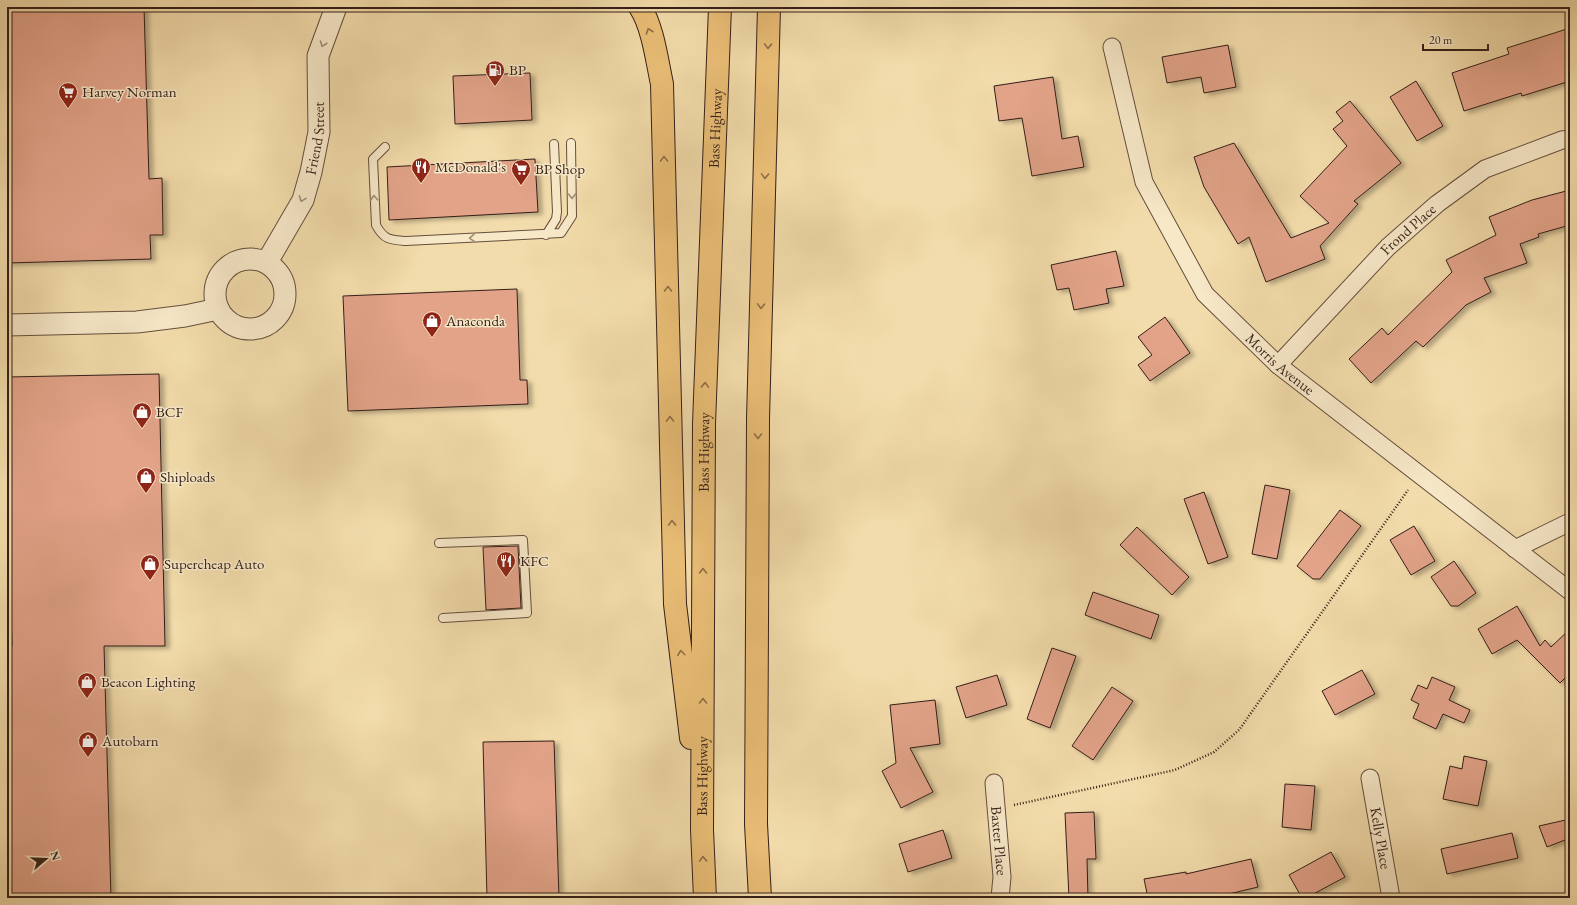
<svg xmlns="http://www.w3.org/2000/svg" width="1577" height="905" viewBox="0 0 1577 905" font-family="'EB Garamond',serif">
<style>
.building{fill:#e2a389;stroke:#341f18;filter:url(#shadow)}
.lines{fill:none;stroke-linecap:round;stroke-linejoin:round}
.service-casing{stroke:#644e3d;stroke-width:10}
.minor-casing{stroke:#644e3d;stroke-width:19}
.tertiary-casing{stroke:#644e3d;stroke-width:23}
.motorway-casing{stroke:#341f18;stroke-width:24}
.path{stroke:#341f18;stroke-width:2.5;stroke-dasharray:1 2;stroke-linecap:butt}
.service{stroke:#f7e8c8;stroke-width:8}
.minor{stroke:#f7e8c8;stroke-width:17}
.tertiary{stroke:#f7e8c8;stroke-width:21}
.motorway{stroke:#eabe76;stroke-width:22}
.oneway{stroke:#8f6e47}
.oneway2{stroke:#9f8e79}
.labels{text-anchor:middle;stroke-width:3;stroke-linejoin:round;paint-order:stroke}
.poi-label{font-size:15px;fill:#341f18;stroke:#f7e8c8;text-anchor:start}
.street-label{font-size:15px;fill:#341f18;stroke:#f7e8c8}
</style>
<defs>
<filter id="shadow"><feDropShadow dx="4.5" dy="2.5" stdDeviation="2" flood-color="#0004"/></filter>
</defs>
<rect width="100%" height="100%" fill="#f3dcab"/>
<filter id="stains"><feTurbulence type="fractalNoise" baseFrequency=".005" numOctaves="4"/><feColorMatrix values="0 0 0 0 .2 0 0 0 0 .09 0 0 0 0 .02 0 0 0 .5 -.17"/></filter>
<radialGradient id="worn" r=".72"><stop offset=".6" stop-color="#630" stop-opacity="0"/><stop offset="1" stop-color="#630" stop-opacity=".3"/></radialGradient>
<path class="building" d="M 7,7 L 144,7 L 149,179 L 162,178 L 163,235 L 150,235 L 151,259 L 7,263 Z
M 1570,28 L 1570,81 L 1522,96 L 1521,93 L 1464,111 L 1452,73 L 1509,54 L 1507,48 Z
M 1228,45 L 1236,87 L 1204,93 L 1201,77 L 1167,83 L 1162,57 Z
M 530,73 L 532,120 L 455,124 L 453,76 Z
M 1053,77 L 1062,139 L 1078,136 L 1084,167 L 1032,176 L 1022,118 L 999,121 L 994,86 Z
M 1416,81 L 1443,126 L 1417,141 L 1390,97 Z
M 1350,101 L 1401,163 L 1354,201 L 1358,204 L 1320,246 L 1325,259 L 1266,282 L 1249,237 L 1238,244 L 1204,187 L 1194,157 L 1234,143 L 1291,238 L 1329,223 L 1300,196 L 1347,146 L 1333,129 L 1343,121 L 1336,112 Z
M 535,159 L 538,212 L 389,220 L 387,167 Z
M 1570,190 L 1570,225 L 1538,234 L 1539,237 L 1520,244 L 1527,263 L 1484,278 L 1491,292 L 1466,305 L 1423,347 L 1416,341 L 1371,383 L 1349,359 L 1382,328 L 1388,335 L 1452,272 L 1446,260 L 1496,235 L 1489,217 L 1532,200 Z
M 1116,251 L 1124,286 L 1106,289 L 1109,303 L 1074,310 L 1069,288 L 1057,290 L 1051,265 Z
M 517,289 L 520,380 L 527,380 L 528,404 L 348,411 L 343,296 Z
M 1165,317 L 1190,353 L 1150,381 L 1138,365 L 1152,355 L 1138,337 Z
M 159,374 L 165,646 L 104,646 L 111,898 L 7,898 L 7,646 L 12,646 L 7,441 L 7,377 Z
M 1265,485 L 1290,490 L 1277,559 L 1252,554 Z
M 1204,492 L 1228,557 L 1208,564 L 1184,499 Z
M 1340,510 L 1361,526 L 1320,579 L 1313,579 L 1297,566 Z
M 1414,526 L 1435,561 L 1411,575 L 1390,540 Z
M 1137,527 L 1189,577 L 1172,595 L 1120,545 Z
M 518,546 L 521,608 L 486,610 L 483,547 Z
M 1454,561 L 1476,593 L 1458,606 L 1451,606 L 1431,577 Z
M 1093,592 L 1159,615 L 1151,639 L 1085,615 Z
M 1517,606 L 1540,646 L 1545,640 L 1551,647 L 1570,629 L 1570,673 L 1560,683 L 1517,640 L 1492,654 L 1478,629 Z
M 1052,648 L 1076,656 L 1050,728 L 1027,719 Z
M 1362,670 L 1375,694 L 1335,715 L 1322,691 Z
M 997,675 L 1007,705 L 966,718 L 956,687 Z
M 1432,677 L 1455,687 L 1449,700 L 1470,710 L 1464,723 L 1443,714 L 1436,729 L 1413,718 L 1419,704 L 1411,700 L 1418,685 L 1427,689 Z
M 1112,687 L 1133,701 L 1093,760 L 1072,746 Z
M 935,700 L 940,744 L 910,748 L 933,792 L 901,808 L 882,771 L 896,763 L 890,705 Z
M 554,741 L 559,898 L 487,898 L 483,742 Z
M 1464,756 L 1487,761 L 1478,806 L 1443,799 L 1450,766 L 1462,769 Z
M 1285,784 L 1315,786 L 1311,830 L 1282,827 Z
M 1094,812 L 1096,859 L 1087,859 L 1088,898 L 1069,898 L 1065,813 Z
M 1570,819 L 1570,838 L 1547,847 L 1539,826 Z
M 943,830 L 952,858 L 908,872 L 899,844 Z
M 1512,833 L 1518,858 L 1447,874 L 1441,849 Z
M 1331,852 L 1345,877 L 1306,898 L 1302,898 L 1289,875 Z
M 1251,859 L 1258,887 L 1212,898 L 1148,898 L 1144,879 L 1186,872 L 1186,874 Z"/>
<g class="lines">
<defs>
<path id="service" d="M 385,147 L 373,159 L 376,225 C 384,240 390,240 406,241 L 561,233 L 572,216 L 571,143
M 546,235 L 556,219 L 557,212 L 554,144
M 439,543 L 523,540 L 527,613 L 443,618"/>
<g id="minor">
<path id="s1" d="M 1112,47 L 1144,182 L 1205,294 L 1278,365 L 1570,591"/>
<path id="s2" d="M 1278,365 L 1388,247 L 1437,204 L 1485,169 L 1562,140 L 1570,139"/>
<path d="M 1515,549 L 1570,522"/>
<path id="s3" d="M 1370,778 L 1391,898"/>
<path id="s4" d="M 994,783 L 1002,877 L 1000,898"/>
</g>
<g id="tertiary">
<circle cx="250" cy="294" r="35"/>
<path id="s5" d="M 267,262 L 303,200 L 311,172 L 319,132 L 318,56 L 336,7"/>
<path d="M 7,325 L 137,322 L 185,316 L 218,309"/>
</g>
<g id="motorway">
<path d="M 640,7 C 653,27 657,61 662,84 L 675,604 L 691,738"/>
<path id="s6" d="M 705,898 L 702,830 L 704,424 L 720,7"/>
<path d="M 760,898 L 756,824 L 758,419 L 769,7"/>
</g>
</defs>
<use href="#service" class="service-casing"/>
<use href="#minor" class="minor-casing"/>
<use href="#tertiary" class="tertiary-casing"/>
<use href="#motorway" class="motorway-casing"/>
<path class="path" d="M 1014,805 L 1175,770 L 1214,752 L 1239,730 L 1408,490"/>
<use href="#service" class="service"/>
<use href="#minor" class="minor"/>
<use href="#tertiary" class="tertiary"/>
<use href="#motorway" class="motorway"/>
</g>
<defs><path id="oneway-chevron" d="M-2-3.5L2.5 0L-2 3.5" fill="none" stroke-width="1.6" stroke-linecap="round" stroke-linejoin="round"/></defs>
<g class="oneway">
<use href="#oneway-chevron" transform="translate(649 31) rotate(-109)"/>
<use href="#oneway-chevron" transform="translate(768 46) rotate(92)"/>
<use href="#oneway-chevron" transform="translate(664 159) rotate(-91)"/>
<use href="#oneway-chevron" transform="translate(765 176) rotate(92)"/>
<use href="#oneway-chevron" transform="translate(668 289) rotate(-91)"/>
<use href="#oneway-chevron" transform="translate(761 306) rotate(92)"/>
<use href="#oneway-chevron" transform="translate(705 385) rotate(-88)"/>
<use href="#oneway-chevron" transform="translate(670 419) rotate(-91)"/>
<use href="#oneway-chevron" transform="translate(758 436) rotate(90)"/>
<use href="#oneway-chevron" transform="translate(672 523) rotate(-92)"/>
<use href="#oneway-chevron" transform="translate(703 571) rotate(-90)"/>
<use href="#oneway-chevron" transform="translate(681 653) rotate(-97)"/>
<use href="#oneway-chevron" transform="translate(703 701) rotate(-90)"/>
<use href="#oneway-chevron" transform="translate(703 859) rotate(-92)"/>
</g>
<g class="oneway2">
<use href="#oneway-chevron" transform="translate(323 44) rotate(109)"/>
<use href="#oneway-chevron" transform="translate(572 196) rotate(89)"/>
<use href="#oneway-chevron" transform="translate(374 198) rotate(-93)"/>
<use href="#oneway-chevron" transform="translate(302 199) rotate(111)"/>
<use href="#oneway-chevron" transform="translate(472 238) rotate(178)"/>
</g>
<defs>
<symbol id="fuel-pin" viewBox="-11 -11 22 30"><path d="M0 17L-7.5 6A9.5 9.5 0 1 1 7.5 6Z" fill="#8f2418" stroke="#f7e8c8"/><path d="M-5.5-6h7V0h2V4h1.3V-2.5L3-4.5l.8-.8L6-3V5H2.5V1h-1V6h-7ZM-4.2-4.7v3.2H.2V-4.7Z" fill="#fff"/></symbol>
<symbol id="supermarket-pin" viewBox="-11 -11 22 30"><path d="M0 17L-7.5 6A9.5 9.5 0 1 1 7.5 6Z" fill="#8f2418" stroke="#f7e8c8"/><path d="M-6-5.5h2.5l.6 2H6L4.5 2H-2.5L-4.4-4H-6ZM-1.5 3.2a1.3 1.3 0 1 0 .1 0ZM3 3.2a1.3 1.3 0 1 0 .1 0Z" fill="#fff"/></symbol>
<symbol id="restaurant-pin" viewBox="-11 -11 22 30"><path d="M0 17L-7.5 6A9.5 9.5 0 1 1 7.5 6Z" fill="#8f2418" stroke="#f7e8c8"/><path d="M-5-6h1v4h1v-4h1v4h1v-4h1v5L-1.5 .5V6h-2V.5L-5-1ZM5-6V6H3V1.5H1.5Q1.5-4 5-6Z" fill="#fff"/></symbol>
<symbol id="shop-pin" viewBox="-11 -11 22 30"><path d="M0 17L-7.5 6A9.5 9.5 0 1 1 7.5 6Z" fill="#8f2418" stroke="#f7e8c8"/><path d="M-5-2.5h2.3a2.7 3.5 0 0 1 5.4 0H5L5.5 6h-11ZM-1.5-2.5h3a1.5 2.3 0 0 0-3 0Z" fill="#fff"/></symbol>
</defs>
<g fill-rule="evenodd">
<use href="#fuel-pin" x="484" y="59" width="22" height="30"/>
<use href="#supermarket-pin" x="57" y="81" width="22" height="30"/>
<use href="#restaurant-pin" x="410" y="156" width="22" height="30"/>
<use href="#supermarket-pin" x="510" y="158" width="22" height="30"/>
<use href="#shop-pin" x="421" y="310" width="22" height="30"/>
<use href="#shop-pin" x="131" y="401" width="22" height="30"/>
<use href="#shop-pin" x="135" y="466" width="22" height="30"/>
<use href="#restaurant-pin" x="495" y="550" width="22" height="30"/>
<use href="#shop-pin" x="139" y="553" width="22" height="30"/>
<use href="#shop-pin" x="76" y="671" width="22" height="30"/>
<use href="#shop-pin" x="77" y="730" width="22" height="30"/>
</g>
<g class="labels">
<g class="poi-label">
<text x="509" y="75">BP</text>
<text x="82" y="97">Harvey Norman</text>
<text x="435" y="172">McDonald's</text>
<text x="535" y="174">BP Shop</text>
<text x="446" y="326">Anaconda</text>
<text x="156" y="417">BCF</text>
<text x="160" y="482">Shiploads</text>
<text x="520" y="566">KFC</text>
<text x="164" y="569">Supercheap Auto</text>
<text x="101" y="687">Beacon Lighting</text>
<text x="102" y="746">Autobarn</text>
</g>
<g class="street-label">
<text dy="5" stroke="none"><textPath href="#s6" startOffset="770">Bass Highway</textPath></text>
<text dy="5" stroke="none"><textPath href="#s5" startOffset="135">Friend Street</textPath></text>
<text dy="5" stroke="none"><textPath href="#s2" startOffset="188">Frond Place</textPath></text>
<text dy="5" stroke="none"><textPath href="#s1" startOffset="369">Morris Avenue</textPath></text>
<text dy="5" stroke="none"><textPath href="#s6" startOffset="446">Bass Highway</textPath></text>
<text dy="5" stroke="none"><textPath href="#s6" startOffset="122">Bass Highway</textPath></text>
<text dy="5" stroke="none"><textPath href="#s3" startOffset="61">Kelly Place</textPath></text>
<text dy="5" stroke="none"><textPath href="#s4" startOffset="58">Baxter Place</textPath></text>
</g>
</g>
<rect width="1577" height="905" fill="none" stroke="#f3dcab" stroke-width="24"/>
<rect x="8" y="8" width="1561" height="889" fill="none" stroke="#341f18" stroke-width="2"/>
<rect x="12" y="12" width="1553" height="881" fill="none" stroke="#341f18"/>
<g transform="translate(46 859) rotate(71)" stroke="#f7e8c8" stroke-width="3" paint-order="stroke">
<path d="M0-3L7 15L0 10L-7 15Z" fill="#341f18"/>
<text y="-6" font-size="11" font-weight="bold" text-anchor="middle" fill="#341f18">N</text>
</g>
<path d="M1423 44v6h65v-6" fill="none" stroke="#341f18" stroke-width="2"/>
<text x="1429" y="44" font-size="12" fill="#341f18" stroke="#f7e8c8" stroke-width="3" paint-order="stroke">20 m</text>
<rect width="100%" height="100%" filter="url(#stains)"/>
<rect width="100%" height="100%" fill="url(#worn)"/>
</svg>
